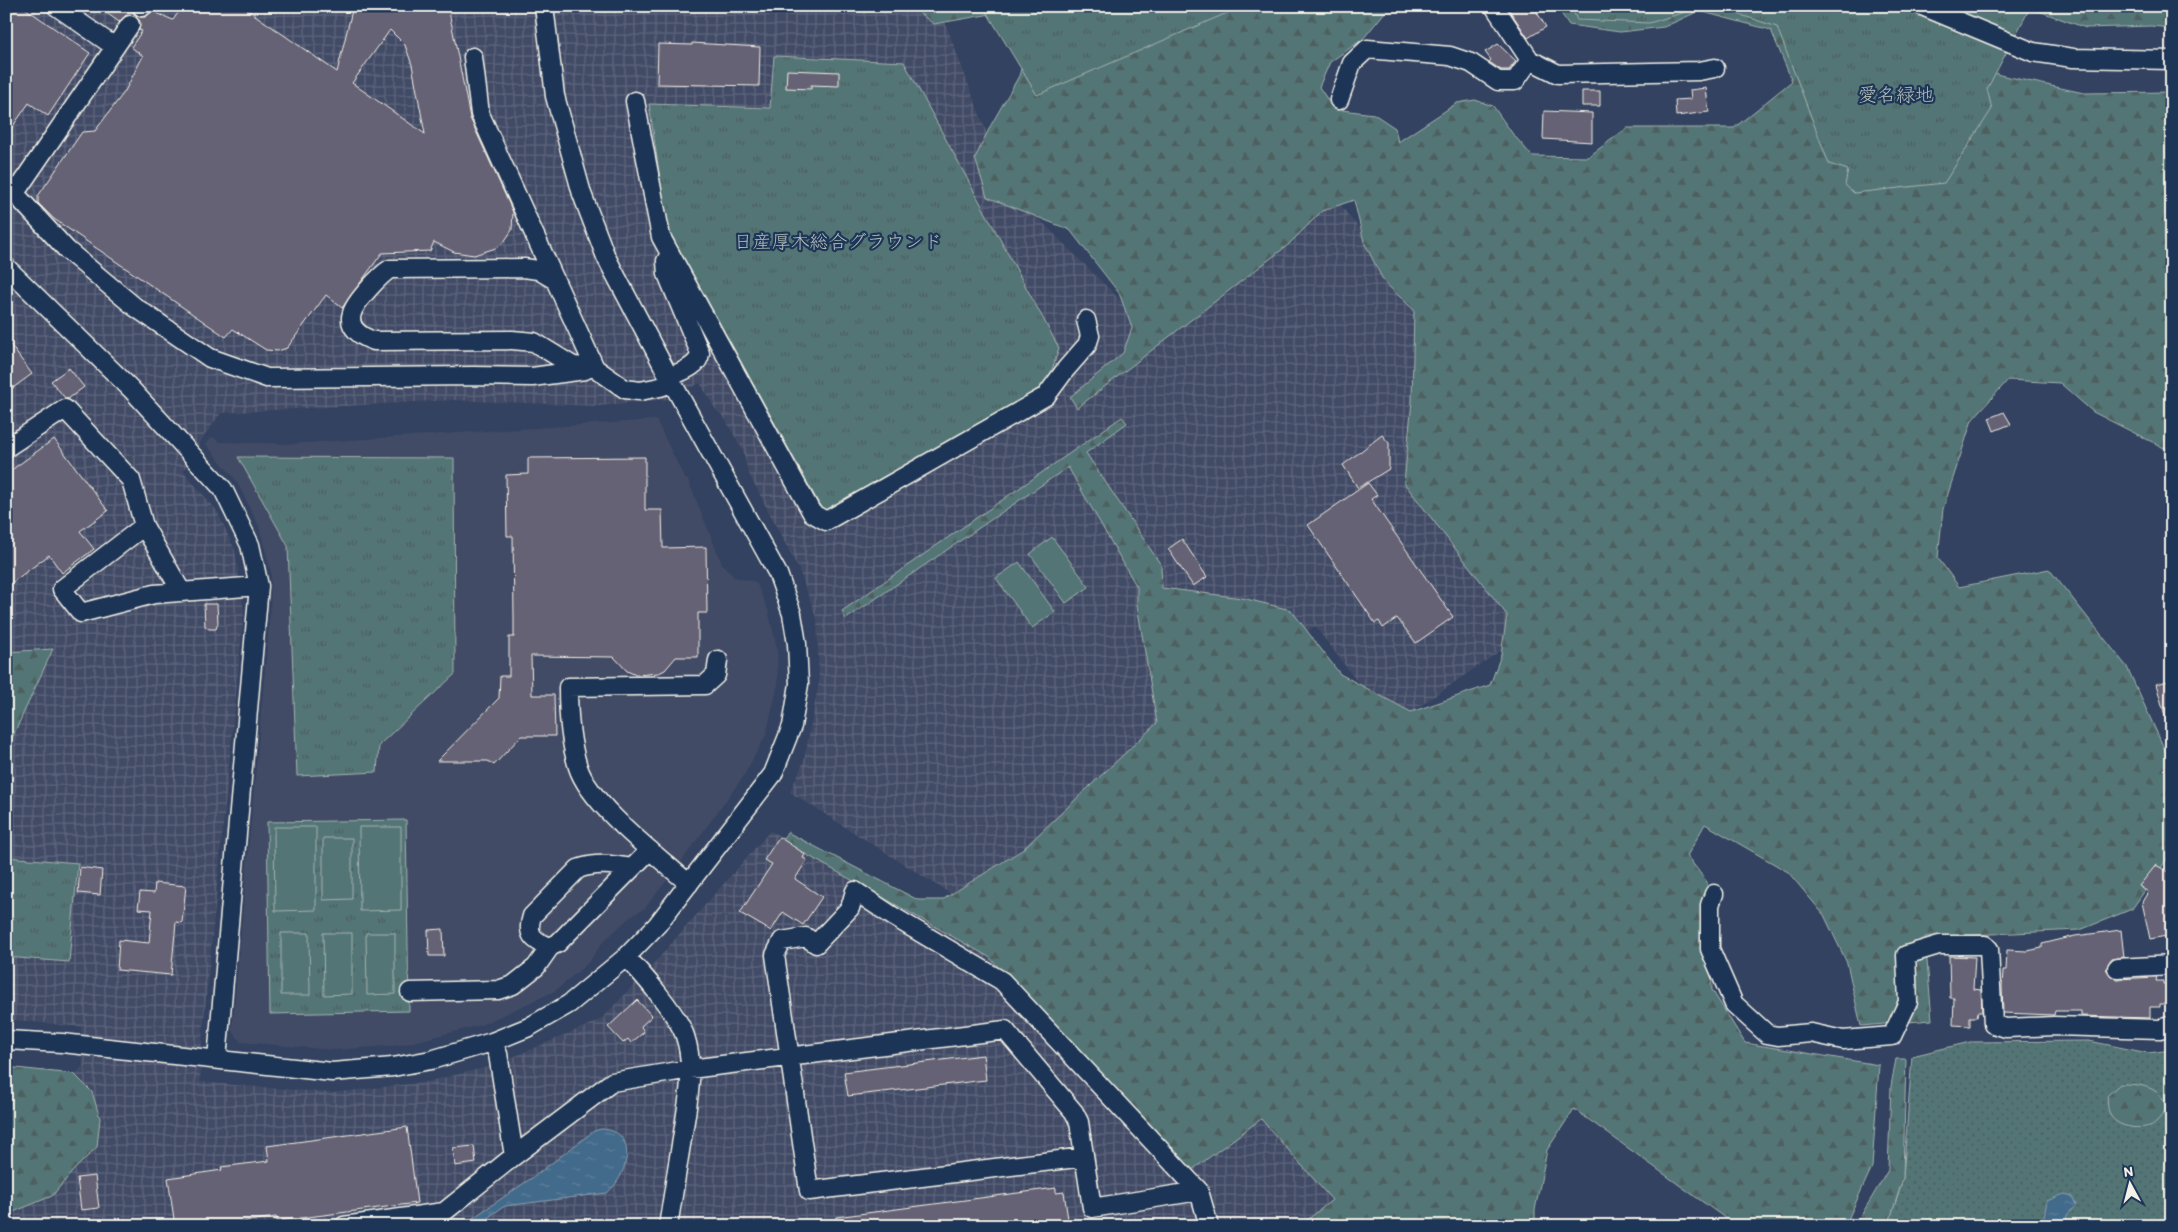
<svg xmlns="http://www.w3.org/2000/svg" width="2178" height="1232" viewBox="0 0 2178 1232" font-family="Itim,'Klee One',sans-serif">
<style>
.built{fill:#424c66}
.industrial{fill:url(#industrial-grid)}
.grass{fill:url(#grass-dots);stroke:#a4b3af}
.forest{fill:url(#forest-firs);stroke:#a4b3af}
.park{fill:url(#park-tufts);stroke:#a4b3af}
.pitch{fill:#537576;stroke:#a4b3af}
.water{fill:url(#water-ripples);stroke:#8aa0b0}
.building{fill:#666274;stroke:#f4f1e8;fill-rule:evenodd}
.lines{fill:none;stroke-linecap:round;stroke-linejoin:round}
.minor-casing{stroke:#f4f1e8;stroke-width:21}
.minor{stroke:#1d3557;stroke-width:18}
.labels{text-anchor:middle;stroke-width:4.5;stroke-linejoin:round;paint-order:stroke}
.park-label{font-size:19px;fill:#b4bfba;stroke:#1d3557}
</style>
<defs>
<pattern id="industrial-grid" width="8" height="8" patternUnits="userSpaceOnUse" patternTransform="scale(1.25)"><rect width="8" height="8" fill="#424c66"/><path d="M0 4h8M4 0v8" fill="none" stroke="#5e667c"/></pattern>
<pattern id="grass-dots" width="8" height="8" patternUnits="userSpaceOnUse" patternTransform="scale(1.25)"><rect width="8" height="8" fill="#537576"/><path d="M2 2h.1M6 6h.1" fill="none" stroke="#4e5e5e" stroke-width="1.8" stroke-linecap="round"/></pattern>
<pattern id="forest-firs" width="22" height="20" patternUnits="userSpaceOnUse" patternTransform="scale(1.25)"><rect width="22" height="20" fill="#537576"/><path d="M5 1l3.5 6h-7zM16 11l3.5 6h-7z" fill="#4e5e5e"/></pattern>
<pattern id="park-tufts" width="24" height="20" patternUnits="userSpaceOnUse" patternTransform="scale(1.25)"><rect width="24" height="20" fill="#537576"/><path d="M3 7l-1-3M5 7V3M7 7l1-3M15 17l-1-3M17 17v-4M19 17l1-3" fill="none" stroke="#4e5e5e"/></pattern>
<pattern id="water-ripples" width="26" height="14" patternUnits="userSpaceOnUse" patternTransform="scale(1.25)"><rect width="26" height="14" fill="#436a8b"/><path d="M2 4q2-2 4 0t4 0M15 11q2-2 4 0t4 0" fill="none" stroke="#5f809b"/></pattern>
</defs>
<rect width="100%" height="100%" fill="#334260"/>
<filter id="ink" filterUnits="userSpaceOnUse"><feTurbulence type="fractalNoise" baseFrequency=".02" numOctaves="2"/><feDisplacementMap in="SourceGraphic" scale="10" xChannelSelector="R" yChannelSelector="G"/><feConvolveMatrix kernelMatrix="1 2 1 2 8 2 1 2 1" color-interpolation-filters="sRGB"/></filter>
<g filter="url(#ink)">
<path class="built" d="M 656,420 L 685,479 L 688,480 L 722,564 L 734,577 L 756,582 L 768,610 L 777,648 L 778,684 L 766,735 L 743,777 L 675,870 L 645,908 L 630,917 L 602,943 L 589,962 L 555,991 L 481,1025 L 401,1045 L 334,1050 L 241,1042 L 232,1030 L 270,615 L 271,572 L 259,526 L 236,480 L 206,444 L 212,437 L 220,442 L 291,444 Z"/>
<path class="industrial" d="M 6,6 L 939,6 L 1007,187 L 1148,328 L 1334,197 L 1480,380 L 1535,627 L 1391,726 L 1315,626 L 957,898 L 790,792 L 804,761 L 819,682 L 817,620 L 799,570 L 748,472 L 743,451 L 724,417 L 716,410 L 700,383 L 669,399 L 598,406 L 452,400 L 221,413 L 202,439 L 183,471 L 217,511 L 235,550 L 244,612 L 202,1040 L 200,1082 L 332,1093 L 426,1082 L 492,1066 L 600,1020 L 649,969 L 770,831 L 999,944 L 1259,1106 L 1341,1199 L 1310,1226 L 6,1226 L 6,1148 L 83,1066 L 81,1027 L 6,1019 Z"/>
<path class="grass" d="M 2089,1041 L 2148,1053 L 2172,1050 L 2172,1226 L 1888,1226 L 1903,1178 L 1912,1056 L 1970,1042 Z"/>
<path class="forest" d="M 918,6 L 1390,6 L 1363,39 L 1330,62 L 1319,87 L 1334,109 L 1374,114 L 1395,128 L 1398,142 L 1457,103 L 1475,100 L 1493,106 L 1512,133 L 1532,156 L 1588,157 L 1627,128 L 1734,128 L 1792,81 L 1771,30 L 1699,11 L 1664,27 L 1620,32 L 1569,25 L 1556,6 L 1836,6 L 1875,28 L 2000,75 L 2084,93 L 2172,92 L 2172,452 L 2093,412 L 2060,383 L 2008,380 L 1972,420 L 1943,509 L 1938,558 L 1959,587 L 2049,569 L 2127,667 L 2168,757 L 2172,773 L 2172,852 L 2132,909 L 2080,930 L 1925,937 L 1932,1020 L 1861,1026 L 1847,963 L 1824,915 L 1788,872 L 1705,824 L 1687,856 L 1707,882 L 1712,990 L 1745,1043 L 1879,1065 L 1872,1167 L 1845,1226 L 1736,1226 L 1574,1109 L 1547,1150 L 1535,1210 L 1535,1226 L 1300,1226 L 1332,1200 L 1261,1119 L 1188,1173 L 989,957 L 782,841 L 787,832 L 918,900 L 942,900 L 1022,850 L 1157,723 L 1137,605 L 1137,587 L 1068,467 L 846,619 L 842,611 L 1122,417 L 1127,423 L 1086,453 L 1161,565 L 1162,588 L 1242,598 L 1291,610 L 1340,674 L 1411,712 L 1490,685 L 1501,655 L 1507,615 L 1404,483 L 1412,401 L 1414,310 L 1384,282 L 1364,242 L 1354,200 L 1322,211 L 1288,245 L 1077,408 L 1070,397 L 1123,353 L 1132,328 L 1119,293 L 1070,230 L 987,197 L 975,158 L 991,125 L 1019,76 L 1031,33 L 1014,10 L 934,24 L 919,13 Z
M 2025,6 L 2172,6 L 2172,28 L 2151,26 L 2086,28 Z
M 53,649 L 6,751 L 6,652 Z
M 1896,1059 L 1906,1059 L 1903,1178 L 1888,1226 L 1855,1226 L 1888,1170 L 1891,1086 Z
M 6,1067 L 74,1074 L 92,1092 L 100,1118 L 97,1147 L 73,1171 L 52,1196 L 6,1215 Z
M 2120,1084 C 2140,1084 2162,1086 2166,1109 C 2162,1115 2157,1123 2150,1126 C 2136,1130 2114,1127 2109,1112 C 2107,1107 2108,1101 2107,1096 Z"/>
<path class="park" d="M 983,6 L 1233,6 L 1234,10 L 1037,95 Z
M 1571,6 L 1705,6 L 1649,23 L 1577,20 Z
M 1714,6 L 2031,6 L 1987,89 L 1992,109 L 1944,183 L 1854,193 L 1845,185 L 1848,170 L 1829,164 L 1777,27 Z
M 774,56 L 904,62 L 1059,348 L 1045,392 L 833,515 L 823,511 L 667,227 L 649,104 L 770,108 Z
M 238,457 L 454,458 L 455,674 L 379,745 L 377,772 L 297,776 L 288,546 Z
M 406,820 L 409,1011 L 270,1014 L 267,822 Z
M 6,857 L 78,863 L 69,962 L 6,957 Z"/>
<path class="pitch" d="M 1052,537 L 1089,587 L 1066,603 L 1030,554 Z
M 1019,562 L 1055,612 L 1032,628 L 996,578 Z
M 274,827 L 316,827 L 316,910 L 275,911 Z
M 401,827 L 401,910 L 360,911 L 359,827 Z
M 323,838 L 352,838 L 352,899 L 323,900 Z
M 281,933 L 309,933 L 310,995 L 281,995 Z
M 323,933 L 352,933 L 352,994 L 324,995 Z
M 366,933 L 395,933 L 395,994 L 367,995 Z"/>
<path class="water" d="M 601,1129 C 640,1130 628,1176 607,1193 L 505,1206 L 491,1215 L 483,1226 L 458,1226 L 467,1222 L 536,1175 L 594,1131 Z
M 2064,1194 L 2072,1196 L 2076,1205 L 2067,1215 L 2066,1226 L 2050,1226 L 2043,1222 L 2047,1201 Z"/>
<path class="building" d="M 6,6 L 22,6 L 90,53 L 48,116 L 29,103 L 6,136 Z
M 97,6 L 132,6 L 134,14 L 139,17 L 145,17 L 152,11 L 173,20 L 183,6 L 242,6 L 337,72 L 353,6 L 448,6 L 470,118 L 513,212 L 512,230 L 504,242 L 496,248 L 474,255 L 454,252 L 434,242 L 430,251 L 382,253 L 342,308 L 326,295 L 287,348 L 278,351 L 266,350 L 233,329 L 226,337 L 54,219 L 38,203 L 38,196 L 82,132 L 95,131 L 125,91 L 143,56 L 131,47 L 142,31 L 139,30 L 140,21 L 136,17 L 126,15 L 119,22 ZM 390,30 L 405,45 L 412,65 L 425,134 L 352,83 Z
M 1512,6 L 1533,6 L 1546,27 L 1528,38 L 1508,8 Z
M 692,43 L 760,47 L 759,86 L 657,84 L 658,44 L 692,45 Z
M 1498,44 L 1516,61 L 1509,70 L 1501,70 L 1489,62 L 1491,60 L 1485,52 Z
M 787,70 L 839,72 L 839,86 L 811,85 L 811,89 L 786,88 Z
M 1706,88 L 1709,112 L 1676,116 L 1675,100 L 1691,99 L 1690,90 Z
M 1582,91 L 1600,91 L 1600,106 L 1582,106 Z
M 1544,111 L 1592,113 L 1592,142 L 1543,139 Z
M 6,339 L 32,374 L 6,393 Z
M 69,368 L 84,387 L 68,399 L 65,398 L 51,381 Z
M 2004,412 L 2011,424 L 1994,431 L 1989,418 Z
M 1382,435 L 1389,443 L 1389,469 L 1358,488 L 1343,465 Z
M 54,439 L 108,511 L 80,531 L 94,549 L 62,573 L 49,555 L 6,587 L 6,474 Z
M 645,457 L 645,510 L 662,510 L 663,548 L 706,547 L 707,613 L 698,613 L 698,657 L 676,657 L 665,670 L 659,673 L 636,675 L 627,671 L 614,657 L 531,656 L 532,695 L 554,695 L 555,736 L 521,736 L 494,765 L 488,761 L 437,761 L 499,698 L 500,676 L 509,676 L 509,637 L 514,637 L 514,618 L 513,536 L 507,536 L 506,475 L 528,474 L 528,458 Z
M 1368,483 L 1377,495 L 1371,499 L 1453,617 L 1416,643 L 1397,618 L 1383,628 L 1379,621 L 1375,623 L 1308,525 Z
M 1182,539 L 1207,577 L 1193,586 L 1168,549 Z
M 204,604 L 217,604 L 218,623 L 216,629 L 209,629 L 205,626 Z
M 2172,680 L 2172,725 L 2168,726 L 2156,684 Z
M 779,837 L 805,854 L 803,858 L 807,860 L 795,879 L 822,897 L 803,925 L 783,912 L 771,931 L 740,913 L 772,864 L 764,860 Z
M 2156,865 L 2172,874 L 2172,935 L 2150,939 L 2142,902 L 2148,892 L 2139,886 Z
M 80,867 L 102,870 L 100,895 L 78,893 Z
M 155,883 L 186,886 L 182,923 L 176,922 L 171,975 L 117,970 L 119,940 L 149,943 L 152,910 L 138,909 L 140,892 L 154,893 Z
M 443,929 L 444,956 L 429,956 L 428,930 Z
M 2121,930 L 2124,957 L 2111,959 L 2106,969 L 2112,977 L 2117,979 L 2157,977 L 2156,981 L 2163,981 L 2163,984 L 2166,984 L 2166,1004 L 2160,1004 L 2160,1007 L 2150,1007 L 2150,1018 L 2081,1016 L 2081,1011 L 2055,1011 L 2054,1015 L 2003,1013 L 2002,986 L 2003,970 L 2006,970 L 2007,950 L 2027,951 L 2042,948 L 2042,944 L 2075,936 Z
M 1949,956 L 1975,957 L 1973,989 L 1981,990 L 1982,1012 L 1978,1012 L 1977,1017 L 1970,1017 L 1970,1026 L 1953,1025 L 1954,998 L 1950,998 Z
M 637,1000 L 652,1016 L 641,1026 L 644,1032 L 631,1043 L 628,1039 L 623,1043 L 608,1027 Z
M 983,1055 L 986,1080 L 848,1096 L 844,1072 Z
M 407,1127 L 417,1203 L 277,1221 L 276,1217 L 214,1226 L 175,1226 L 168,1178 L 222,1170 L 221,1167 L 269,1161 L 267,1146 Z
M 474,1146 L 476,1163 L 455,1166 L 453,1148 Z
M 95,1176 L 99,1208 L 81,1210 L 77,1178 Z
M 1056,1188 L 1056,1193 L 1064,1192 L 1069,1226 L 837,1226 L 836,1217 Z"/>
<g class="lines">
<defs>
<path id="minor" d="M 56,6 L 115,47
M 1494,6 L 1530,60 L 1558,74 L 1699,71 L 1715,68
M 1922,6 L 2033,52 L 2073,58 L 2172,60
M 142,7 L 143,6
M 473,57 L 480,114 L 555,280
M 1339,100 L 1352,63 L 1367,49 L 1450,56 L 1471,63 L 1498,81 L 1515,81 L 1530,60
M 635,101 L 661,237 L 812,513 L 826,521 L 1046,396 L 1066,369 L 1087,345 L 1090,336 L 1086,320
M 6,184 L 67,250 L 135,307 L 210,358 L 267,378 L 474,376 L 532,377 L 585,370
M 15,193 L 130,25
M 6,267 L 131,389 L 223,489 L 250,545 L 259,586 L 217,1059
M 595,368 L 573,366 L 534,342 L 512,340 L 374,341 C 362,337 347,328 352,313 C 355,302 380,275 390,269 L 524,268 L 538,270 L 555,280 L 595,368 L 625,389 L 640,391 L 660,387 L 672,383
M 669,377 C 680,372 699,367 700,353 L 667,274 L 666,261 L 670,254
M 6,448 L 65,409 L 131,480 L 144,526 L 181,591
M 144,526 L 62,589 L 81,613 L 154,594 L 259,586
M 632,868 C 614,865 596,862 578,869 L 532,916 C 526,934 533,941 550,947 L 558,943 L 650,850
M 689,884 C 659,857 590,805 578,767 C 570,742 568,714 568,687 L 705,685 L 716,675 L 718,660
M 1714,894 L 1710,905 L 1710,949 L 1734,1004 L 1767,1034 L 1778,1036 L 1811,1033 L 1843,1040 L 1892,1036 L 1908,1002 L 1906,955 L 1939,945 L 1985,945 L 1989,949 L 1993,1024 L 2006,1028 L 2054,1026 L 2160,1029 L 2172,1025
M 626,957 C 642,973 678,1015 685,1036 C 696,1069 687,1106 682,1139 C 677,1168 673,1197 668,1226
M 2117,968 L 2172,965
M 410,992 L 498,990 L 513,985 L 536,967 L 550,947
M 6,1040 L 62,1043 L 332,1072 L 393,1067 L 431,1060 L 492,1042 L 529,1027 L 569,1004 L 626,957 L 657,925 L 773,774 L 792,726 L 799,684 L 797,644 L 792,614 L 778,574 L 669,377 L 606,257 L 582,194 L 555,96 L 544,6
M 492,1042 L 498,1054 L 514,1156
M 1084,1157 L 809,1191 L 775,955 L 782,941 L 806,937 L 816,944 L 850,908 L 855,891 L 894,917 L 1002,981 L 1199,1191 L 1209,1226
M 344,1226 L 444,1212 L 514,1156 L 612,1082 L 690,1069 L 1005,1030 L 1074,1112 L 1079,1122 L 1092,1208 L 1199,1191"/>
</defs>
<use href="#minor" class="minor-casing"/>
<use href="#minor" class="minor"/>
</g>
</g>
<g class="labels">
<g class="park-label">
<text x="1896" y="101">愛名緑地</text>
<text x="838" y="248">日産厚木総合グラウンド</text>
</g>
</g>
<rect width="2178" height="1232" fill="none" stroke="#1d3557" stroke-width="25"/>
<rect x="12" y="12" width="2153" height="1207" fill="none" stroke="#f4f1e8" stroke-width="2" filter="url(#ink)"/>
<g transform="translate(2130 1184) rotate(353)" stroke="#1d3557" stroke-width="4" paint-order="stroke">
<path d="M0-4L9 19L0 12L-9 19Z" fill="#f4f1e8"/>
<text y="-8" font-size="14" font-weight="bold" text-anchor="middle" fill="#f4f1e8">N</text>
</g>
</svg>
